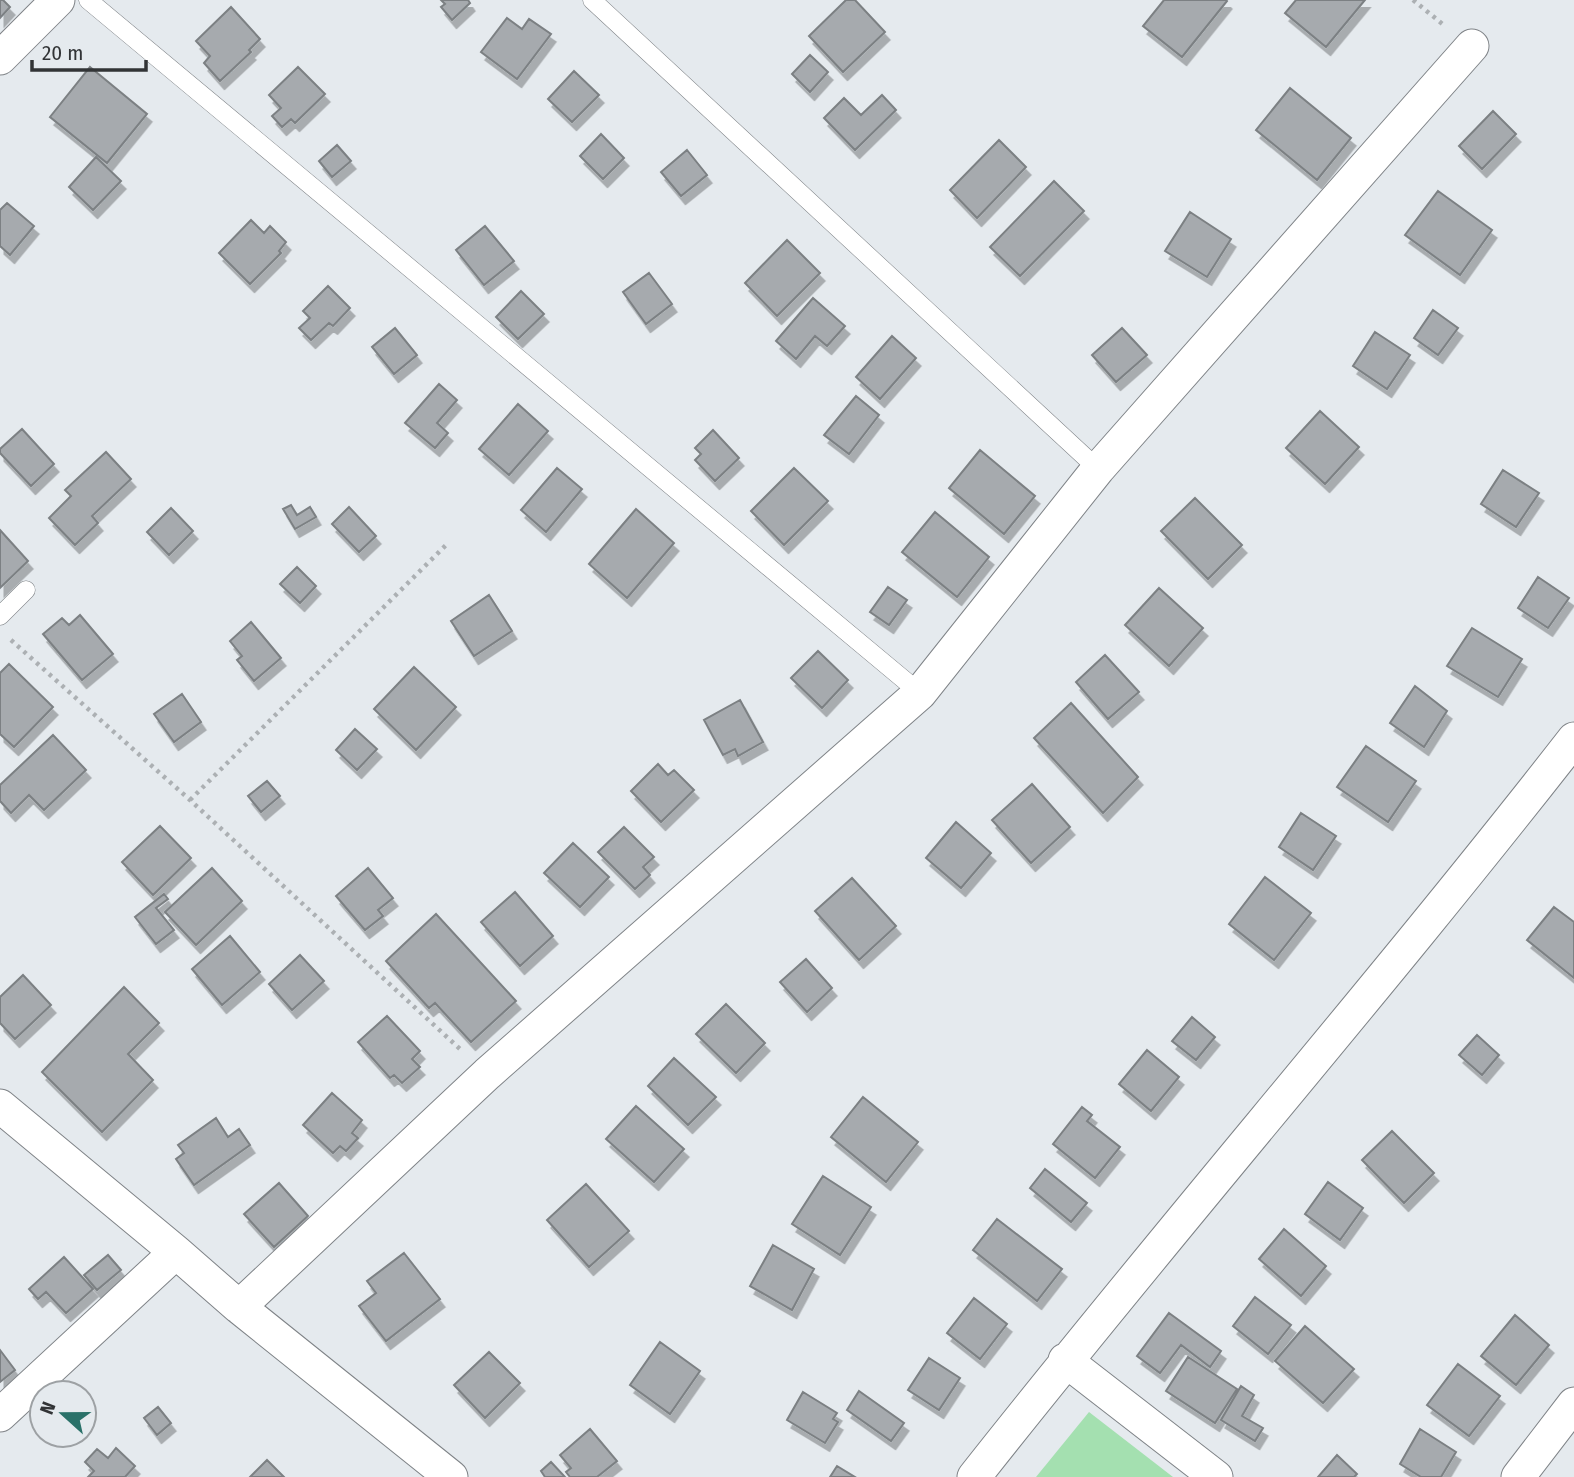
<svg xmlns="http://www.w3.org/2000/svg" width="1574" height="1477" viewBox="0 0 1574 1477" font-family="'Fira Sans Condensed',sans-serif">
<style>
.green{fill:#a4e0b0}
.building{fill:#a6aaae;stroke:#7c8083;stroke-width:2;filter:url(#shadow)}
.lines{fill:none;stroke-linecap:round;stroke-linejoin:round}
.lane-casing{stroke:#7f8387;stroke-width:19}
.street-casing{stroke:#7f8387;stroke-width:35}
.path{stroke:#acb0b3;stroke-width:4.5;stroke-dasharray:3.5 5;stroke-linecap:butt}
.lane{stroke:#fff;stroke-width:18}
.street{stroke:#fff;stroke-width:33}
</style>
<defs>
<filter id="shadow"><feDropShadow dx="4.5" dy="8" stdDeviation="0" flood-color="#0004"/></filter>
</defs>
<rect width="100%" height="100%" fill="#e5eaee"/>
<path class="green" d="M 1089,1412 L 1173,1477 L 1036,1477 Z"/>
<path class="building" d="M 0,0 L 3,0 L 10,7 L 0,18 Z
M 441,0 L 468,0 L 470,3 L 452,20 L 441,7 L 445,4 Z
M 846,0 L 855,0 L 885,32 L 843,72 L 809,36 Z
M 1164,0 L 1226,0 L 1227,1 L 1182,57 L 1143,26 Z
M 1296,0 L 1365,0 L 1326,47 L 1285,13 Z
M 231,7 L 260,39 L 249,50 L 251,52 L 220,81 L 204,63 L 210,56 L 196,41 Z
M 507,18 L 522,29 L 529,19 L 551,34 L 517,79 L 481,52 Z
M 810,55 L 828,72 L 810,92 L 792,74 Z
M 90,67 L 147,114 L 107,163 L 50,117 Z
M 298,67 L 325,94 L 295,123 L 291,119 L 282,127 L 272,116 L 281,108 L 269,95 Z
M 574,71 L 599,95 L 572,122 L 548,99 Z
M 1290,88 L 1351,138 L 1317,180 L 1256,130 Z
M 882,95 L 896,110 L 855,150 L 824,118 L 844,98 L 861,115 Z
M 1493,111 L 1516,134 L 1482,169 L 1459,146 Z
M 601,134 L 624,158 L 603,179 L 580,156 Z
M 999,140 L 1026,167 L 977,218 L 950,190 Z
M 337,145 L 351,161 L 332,177 L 319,161 Z
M 687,150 L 707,175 L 681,196 L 661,172 Z
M 96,157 L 121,181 L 93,210 L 69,187 Z
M 1054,181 L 1084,211 L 1020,276 L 990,247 Z
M 1438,191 L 1492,230 L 1460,275 L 1405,235 Z
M 7,203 L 34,226 L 10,255 L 0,246 L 0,210 Z
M 1190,212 L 1231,239 L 1207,277 L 1165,251 Z
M 251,220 L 264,233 L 270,226 L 286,242 L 279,251 L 281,253 L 250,284 L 219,253 Z
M 485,226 L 514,261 L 484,285 L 456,250 Z
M 787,240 L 820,273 L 777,316 L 745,283 Z
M 649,273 L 672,304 L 646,324 L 623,292 Z
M 328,286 L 350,308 L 333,326 L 329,323 L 311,340 L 299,328 L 310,318 L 303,311 Z
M 521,291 L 544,314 L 518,339 L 496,317 Z
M 813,298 L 845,326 L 827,346 L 815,336 L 796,359 L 776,341 Z
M 1433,310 L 1458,328 L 1438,355 L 1414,338 Z
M 395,328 L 417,355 L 394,374 L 372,347 Z
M 1122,328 L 1147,355 L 1116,382 L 1092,355 Z
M 1375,332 L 1410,355 L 1387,389 L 1353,366 Z
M 892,336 L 916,358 L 880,399 L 856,377 Z
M 439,384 L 457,400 L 437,423 L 448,433 L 435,448 L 405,423 Z
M 856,396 L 879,415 L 849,454 L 824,435 Z
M 518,404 L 548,431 L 509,475 L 479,449 Z
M 1320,411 L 1359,447 L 1325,484 L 1286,448 Z
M 22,429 L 54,464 L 31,486 L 0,453 L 0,449 Z
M 713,430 L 739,458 L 715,481 L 695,460 L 701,454 L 695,448 Z
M 980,450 L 1035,496 L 1004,534 L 949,488 Z
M 106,452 L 131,479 L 92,516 L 98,523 L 75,545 L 49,518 L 71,496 L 65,490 Z
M 557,468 L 582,489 L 546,532 L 521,510 Z
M 794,468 L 828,501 L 784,545 L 751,511 Z
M 1503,470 L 1539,493 L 1516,527 L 1481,504 Z
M 1195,498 L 1242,545 L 1208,579 L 1161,531 Z
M 291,505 L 297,515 L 310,507 L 316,517 L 295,529 L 283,509 Z
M 349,507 L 376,536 L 359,552 L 332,524 Z
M 171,508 L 193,531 L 169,555 L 147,532 Z
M 636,509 L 674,543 L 627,598 L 589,564 Z
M 935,512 L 989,557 L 957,597 L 902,552 Z
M 0,530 L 28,561 L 0,588 Z
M 297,567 L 316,586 L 300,603 L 280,584 Z
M 1538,577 L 1569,598 L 1548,628 L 1518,608 Z
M 888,587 L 907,600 L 889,625 L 870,612 Z
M 1159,588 L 1203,628 L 1169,666 L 1125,625 Z
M 489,595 L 512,631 L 474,656 L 451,621 Z
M 80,615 L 113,654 L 82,680 L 43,634 L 62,618 L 69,625 Z
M 251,622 L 281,658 L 254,681 L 237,660 L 242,656 L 230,641 Z
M 1472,628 L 1522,659 L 1498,697 L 1447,666 Z
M 818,651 L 848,680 L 822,708 L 791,678 Z
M 1105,655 L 1139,692 L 1108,719 L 1076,682 Z
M 9,664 L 53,707 L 14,747 L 0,734 L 0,673 Z
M 414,667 L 456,707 L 416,750 L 374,709 Z
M 1415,686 L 1447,711 L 1424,747 L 1390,723 Z
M 182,694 L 201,722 L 174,742 L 154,714 Z
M 740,700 L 763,742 L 738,756 L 735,749 L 723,755 L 704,720 Z
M 1071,703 L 1138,777 L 1103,813 L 1034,738 Z
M 355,729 L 377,749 L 357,770 L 336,750 Z
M 53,735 L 86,770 L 44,810 L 29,795 L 11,813 L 0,801 L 0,785 Z
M 1366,746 L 1416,781 L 1388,822 L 1337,787 Z
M 658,764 L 668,775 L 674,770 L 694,790 L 661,822 L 631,791 Z
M 267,781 L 280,796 L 261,812 L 248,796 Z
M 1032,784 L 1070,827 L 1031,863 L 992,820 Z
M 1301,813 L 1336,836 L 1313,870 L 1279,847 Z
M 956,822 L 991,853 L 961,888 L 926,858 Z
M 160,826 L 191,858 L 153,895 L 122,862 Z
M 624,827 L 654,857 L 643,867 L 650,875 L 635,889 L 598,852 Z
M 573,843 L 609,877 L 580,907 L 544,873 Z
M 212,868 L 242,901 L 196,945 L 165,912 Z
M 368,868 L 393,898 L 378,910 L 383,916 L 365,930 L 336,896 Z
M 1265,877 L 1311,913 L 1274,960 L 1229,924 Z
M 852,878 L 896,926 L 859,960 L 815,911 Z
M 515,892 L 553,936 L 520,966 L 481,922 Z
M 164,894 L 168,899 L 156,908 L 174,930 L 156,944 L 135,917 Z
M 1554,907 L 1574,922 L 1574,978 L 1527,940 Z
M 436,914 L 516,1001 L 471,1042 L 435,1003 L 429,1008 L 386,961 Z
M 230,936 L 260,972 L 222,1005 L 192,969 Z
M 300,955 L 324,981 L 292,1010 L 269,984 Z
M 806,959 L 832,988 L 807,1012 L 780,982 Z
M 23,975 L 51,1005 L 15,1039 L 0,1023 L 0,997 Z
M 124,987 L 159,1023 L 128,1054 L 153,1080 L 102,1132 L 42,1072 Z
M 726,1004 L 765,1043 L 736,1073 L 696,1034 Z
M 387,1016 L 420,1051 L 412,1059 L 420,1067 L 402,1083 L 394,1075 L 390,1078 L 358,1042 Z
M 1192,1017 L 1215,1037 L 1196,1060 L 1172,1041 Z
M 1477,1035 L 1499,1055 L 1482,1075 L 1459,1055 Z
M 1147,1050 L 1179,1077 L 1151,1111 L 1119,1084 Z
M 674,1058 L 716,1097 L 688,1125 L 648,1086 Z
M 332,1093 L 362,1120 L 352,1133 L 358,1138 L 346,1151 L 340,1146 L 333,1153 L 303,1125 Z
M 863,1097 L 918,1142 L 886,1182 L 831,1137 Z
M 636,1106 L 684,1149 L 654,1182 L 606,1139 Z
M 1082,1107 L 1092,1115 L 1087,1121 L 1120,1147 L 1095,1178 L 1053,1144 Z
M 216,1118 L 228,1137 L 239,1129 L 250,1145 L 194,1185 L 176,1159 L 184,1153 L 178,1145 Z
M 1392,1131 L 1434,1173 L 1404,1203 L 1362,1160 Z
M 1045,1169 L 1087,1203 L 1071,1222 L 1030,1188 Z
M 823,1176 L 871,1207 L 840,1255 L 792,1224 Z
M 1328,1182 L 1363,1208 L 1340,1240 L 1305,1214 Z
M 279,1183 L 308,1216 L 274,1247 L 244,1214 Z
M 586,1184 L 629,1231 L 589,1267 L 547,1220 Z
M 997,1219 L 1062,1269 L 1037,1301 L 973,1250 Z
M 1284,1229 L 1326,1266 L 1301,1296 L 1259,1259 Z
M 773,1245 L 814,1269 L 792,1310 L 750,1286 Z
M 404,1253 L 440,1299 L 386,1341 L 359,1306 L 376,1293 L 367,1281 Z
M 108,1255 L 121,1270 L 97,1290 L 84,1275 Z
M 64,1257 L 93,1289 L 66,1313 L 46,1292 L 38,1299 L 29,1289 Z
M 1255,1297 L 1291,1325 L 1268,1354 L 1233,1326 Z
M 974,1298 L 1007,1324 L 980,1359 L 947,1333 Z
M 1169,1313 L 1221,1351 L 1210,1367 L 1181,1345 L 1160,1373 L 1137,1356 Z
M 1515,1315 L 1549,1345 L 1516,1385 L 1481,1356 Z
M 1305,1326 L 1354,1369 L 1323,1403 L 1275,1361 Z
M 660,1342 L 700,1371 L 670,1414 L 630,1385 Z
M 0,1350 L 15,1370 L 0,1382 Z
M 489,1352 L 520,1383 L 485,1418 L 454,1385 Z
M 1188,1357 L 1237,1389 L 1215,1423 L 1166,1391 Z
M 929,1358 L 960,1378 L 939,1410 L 908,1390 Z
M 1458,1364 L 1500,1396 L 1469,1436 L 1427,1405 Z
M 1241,1386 L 1254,1395 L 1242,1416 L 1263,1428 L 1255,1441 L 1221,1420 Z
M 859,1391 L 904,1423 L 891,1441 L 847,1410 Z
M 803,1392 L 837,1413 L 833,1419 L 838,1422 L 825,1443 L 787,1420 Z
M 158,1407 L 171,1423 L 157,1435 L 144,1418 Z
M 590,1429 L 617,1461 L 597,1477 L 570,1477 L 566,1472 L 571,1468 L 560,1455 Z
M 1420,1429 L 1456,1452 L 1441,1477 L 1421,1477 L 1400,1464 Z
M 116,1448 L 135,1466 L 125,1477 L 88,1477 L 94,1471 L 85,1462 L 97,1449 L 108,1458 Z
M 1337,1455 L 1357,1474 L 1354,1477 L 1318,1477 Z
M 267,1460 L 284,1477 L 250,1477 Z
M 551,1462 L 565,1477 L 545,1477 L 541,1471 Z
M 837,1466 L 855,1477 L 830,1477 Z"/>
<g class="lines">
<defs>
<path id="lane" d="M 88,0 L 920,693
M 592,0 L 1098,469
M 0,616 L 26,590"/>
<path id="street" d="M 0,58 L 58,0
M 0,1106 L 176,1252 L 239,1307 L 451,1477
M 239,1307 L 487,1074 L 920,693 L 1098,469 L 1472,46
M 1065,1360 L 1216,1477
M 0,1415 L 176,1252
M 974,1477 C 1170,1228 1379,989 1574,739
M 1518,1477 L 1574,1404"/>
</defs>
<use href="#lane" class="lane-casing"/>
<use href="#street" class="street-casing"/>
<path class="path" d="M 1413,0 L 1445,26
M 11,640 L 190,800 L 460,1049
M 190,800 L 447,544"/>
<use href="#lane" class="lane"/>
<use href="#street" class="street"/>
</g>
<g transform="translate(63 1414) rotate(291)"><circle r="33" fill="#e5eaee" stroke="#9da1a4" stroke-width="2"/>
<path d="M0-5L12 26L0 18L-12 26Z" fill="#2a7169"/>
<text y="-10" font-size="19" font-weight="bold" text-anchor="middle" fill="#323436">N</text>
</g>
<path d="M32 60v10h114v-10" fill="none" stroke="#323436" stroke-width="3.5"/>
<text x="42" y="60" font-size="21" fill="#323436" stroke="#e5eaee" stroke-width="5" paint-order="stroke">20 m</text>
</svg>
